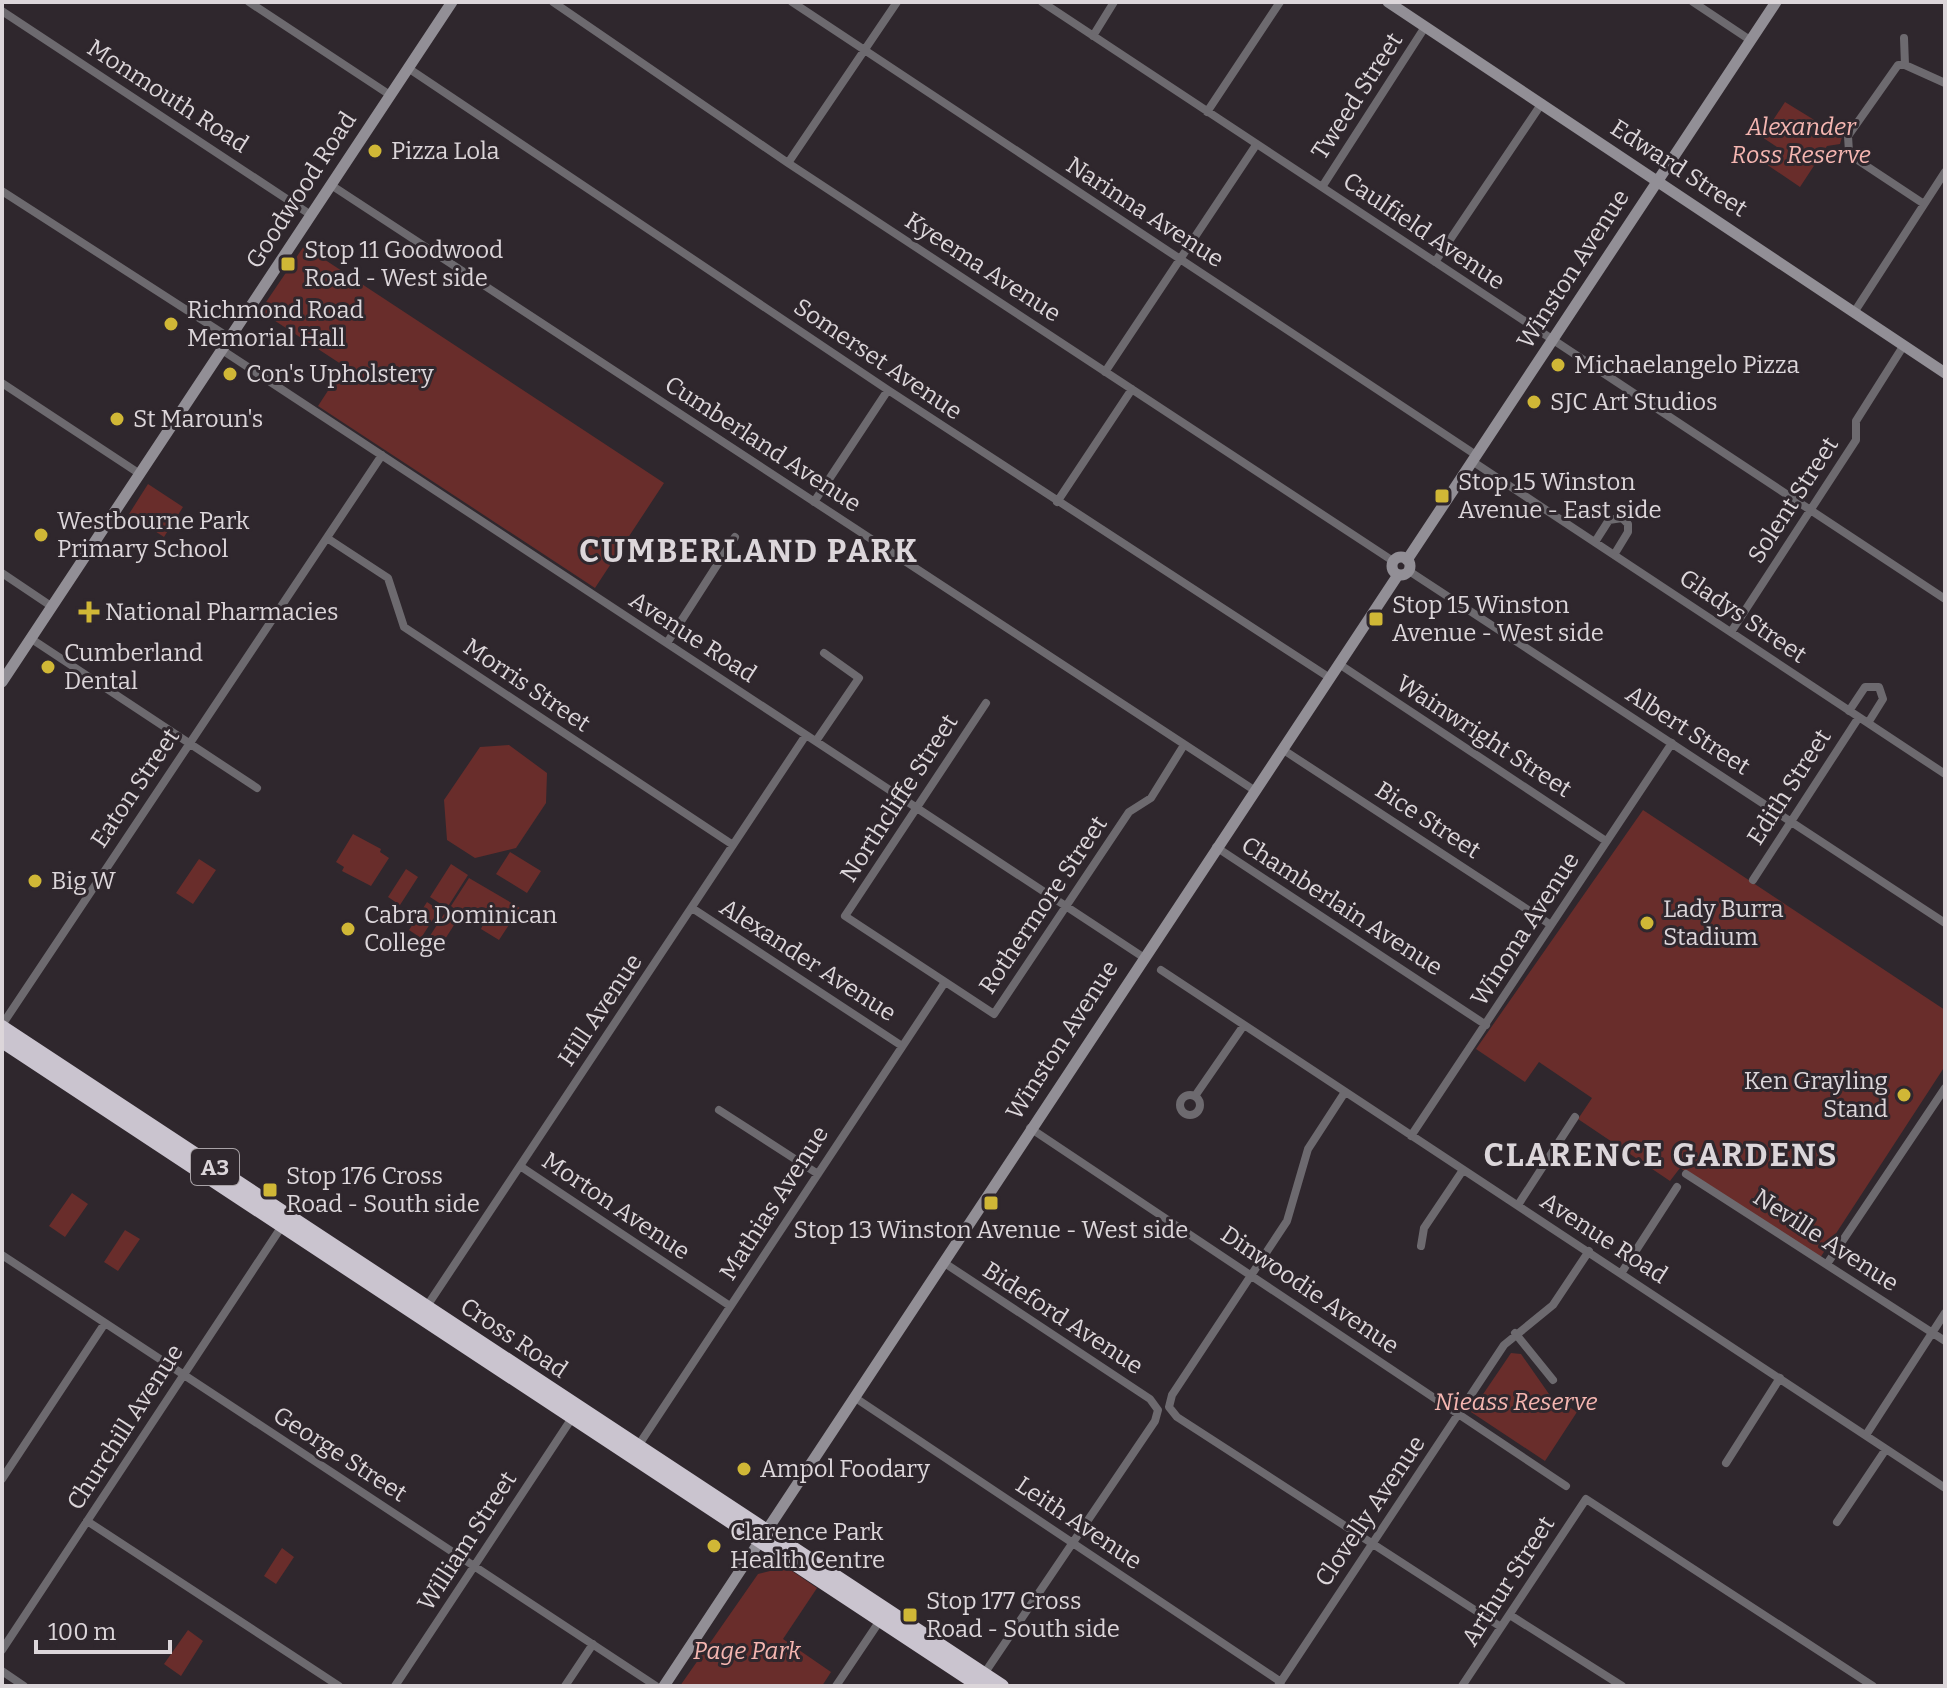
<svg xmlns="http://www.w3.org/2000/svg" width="1947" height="1688" viewBox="0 0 1947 1688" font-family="Bitter,serif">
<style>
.green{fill:#692d2b}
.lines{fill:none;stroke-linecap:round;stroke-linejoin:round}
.street{stroke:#6d6a6f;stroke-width:8}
.secondary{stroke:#928f96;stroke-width:11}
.highway{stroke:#cac4cf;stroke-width:14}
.poi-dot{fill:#d0b736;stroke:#2f272d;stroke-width:3}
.labels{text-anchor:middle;stroke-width:6;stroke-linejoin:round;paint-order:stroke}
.shield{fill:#2f272d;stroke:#a8a2a6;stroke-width:2}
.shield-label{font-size:22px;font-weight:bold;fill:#dcd6da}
.street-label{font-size:24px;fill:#dcd6da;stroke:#2f272d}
.park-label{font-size:24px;font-style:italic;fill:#f5b6b1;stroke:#2f272d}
.poi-label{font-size:24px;fill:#dcd6da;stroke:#2f272d;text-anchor:start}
.district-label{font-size:32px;font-weight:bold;letter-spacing:2px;fill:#dcd6da;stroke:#2f272d}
</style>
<rect width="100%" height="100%" fill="#2f272d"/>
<path class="green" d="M 1785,102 L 1842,137 L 1840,144 L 1827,146 L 1800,187 L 1766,164 L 1777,147 L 1762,137 Z
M 304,246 L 664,483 L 595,588 L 318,406 L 344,366 L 260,311 Z
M 148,484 L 183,507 L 164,537 L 129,514 Z
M 509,745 L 547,773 L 546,803 L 516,848 L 475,858 L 447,840 L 444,800 L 480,747 Z
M 1643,810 L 1945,1010 L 1945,1066 L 1820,1258 L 1680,1168 L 1670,1181 L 1578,1119 L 1592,1098 L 1539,1062 L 1525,1082 L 1476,1049 Z
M 353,834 L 381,849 L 380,852 L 389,858 L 371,886 L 342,871 L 344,867 L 336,862 Z
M 510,852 L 541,871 L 527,893 L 496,874 Z
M 199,859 L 216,870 L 193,904 L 176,893 Z
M 451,864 L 468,875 L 447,908 L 430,897 Z
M 406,869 L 418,877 L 400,905 L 388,897 Z
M 469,878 L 520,908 L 499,940 L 481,929 L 484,922 L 472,923 L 451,906 Z
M 427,902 L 439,910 L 421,938 L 409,930 Z
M 444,914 L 456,922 L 438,950 L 426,942 Z
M 72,1193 L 88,1204 L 65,1237 L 49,1226 Z
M 125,1230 L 140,1239 L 118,1271 L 104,1262 Z
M 1511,1353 L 1521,1354 L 1549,1394 L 1577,1412 L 1545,1461 L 1471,1412 Z
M 282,1548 L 294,1557 L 276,1584 L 264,1576 Z
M 786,1567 L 817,1588 L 783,1639 L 831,1672 L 822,1686 L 680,1686 L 758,1574 Z
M 188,1630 L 203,1641 L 181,1676 L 164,1664 Z"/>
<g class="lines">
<path class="street" d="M 249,2 L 390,95
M 553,2 L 788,163 L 1393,561
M 792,2 L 1476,455
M 1042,2 L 1945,599
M 1693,2 L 1750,40
M 2,11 L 311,215
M 1093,36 L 1114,2
M 1904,38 L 1905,65
M 408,68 L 888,390 L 1330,678
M 1207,112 L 1280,2
M 788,163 L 897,2
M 331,185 L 1254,790
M 1322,187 L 1425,27
M 2,191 L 230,338
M 1924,204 L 1856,159 L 1849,152 L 1848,136 L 1898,65 L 1905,65 L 1945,83
M 1435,262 L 1542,103
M 1855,311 L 1945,172
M 222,350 L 1143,957
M 1105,372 L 1256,145
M 2,383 L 140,474
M 1472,461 L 1945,774
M 814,502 L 888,390
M 1057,502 L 1132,389
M 327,538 L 388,578 L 404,627 L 733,845
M 1595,542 L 1609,520 L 1622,518 L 1628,524 L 1628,532 L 1614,555
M 1409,571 L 1945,923
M 2,573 L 51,606
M 1731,632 L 1856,440 L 1856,421 L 1904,345
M 30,638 L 257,788
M 667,643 L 735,537
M 1339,664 L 1606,841
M 986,703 L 845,916 L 994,1014 L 1129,812 L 1151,798 L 1184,745
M 1849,711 L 1865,687 L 1879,687 L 1883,699 L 1868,723
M 816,741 L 859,678 L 824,653
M 1282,749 L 1551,925
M 1216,847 L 1486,1025
M 1753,880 L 1859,717
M 692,908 L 902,1046
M 1161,970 L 1945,1488
M 2,1025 L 382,455
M 1345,1092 L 1308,1149 L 1287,1221 L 1172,1395 L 1169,1407 L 1177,1417 L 1501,1627
M1180 1105a10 10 0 1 1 20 0a10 10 0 1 1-20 0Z
M 1195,1096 L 1244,1025
M 719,1110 L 818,1174
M 1030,1128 L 1566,1486
M 1411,1136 L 1672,743
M 520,1166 L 730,1306
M 1686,1174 L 1945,1341
M 1518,1205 L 1575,1117
M 1421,1246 L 1424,1228 L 1463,1170
M 2,1255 L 656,1686
M 943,1262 L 1150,1399 L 1158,1410 L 1155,1421 L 984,1674
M 1827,1264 L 1945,1088
M 1622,1272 L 1677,1187
M 427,1306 L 806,735
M 1515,1333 L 1553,1380
M 854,1397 L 1281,1682
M 1866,1435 L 1945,1313
M 638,1446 L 945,982
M 1726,1463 L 1780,1378
M 2,1479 L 105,1323
M 87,1521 L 339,1686
M 1837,1522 L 1886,1449
M 1510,1615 L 1622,1686
M 2,1650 L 282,1226
M 2,1671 L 24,1686
M 395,1686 L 572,1418
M 565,1686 L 593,1644
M 836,1686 L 881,1619
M 1278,1686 L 1504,1345 L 1553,1305 L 1589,1251
M 1462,1686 L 1586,1499 L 1873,1686"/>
<path class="secondary" d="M 1388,2 L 1945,373
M1392 566a9 9 0 1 1 18 0a9 9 0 1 1-18 0Z
M 1407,560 L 1776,2
M 2,682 L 452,2
M 664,1686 L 1398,575"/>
<path class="highway" d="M 2,1027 L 1002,1686
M 2,1041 L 980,1686"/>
</g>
<g class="poi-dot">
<circle cx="375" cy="151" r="8"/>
<rect x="280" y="256" width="16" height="16" rx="4"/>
<circle cx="171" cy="324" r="8"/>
<circle cx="1558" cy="365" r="8"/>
<circle cx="230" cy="374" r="8"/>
<circle cx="1534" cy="402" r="8"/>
<circle cx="117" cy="419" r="8"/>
<rect x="1434" y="488" width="16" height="16" rx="4"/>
<circle cx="41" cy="535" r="8"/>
<path d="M85 600h8v8h8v8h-8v8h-8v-8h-8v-8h8z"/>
<rect x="1368" y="611" width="16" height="16" rx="4"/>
<circle cx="48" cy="667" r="8"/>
<circle cx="35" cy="881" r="8"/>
<circle cx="1647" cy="923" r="8"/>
<circle cx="348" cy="929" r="8"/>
<circle cx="1904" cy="1095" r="8"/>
<rect x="262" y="1182" width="16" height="16" rx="4"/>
<rect x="983" y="1195" width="16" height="16" rx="4"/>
<circle cx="744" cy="1469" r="8"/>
<circle cx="714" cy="1546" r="8"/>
<rect x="902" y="1607" width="16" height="16" rx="4"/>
</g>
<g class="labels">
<rect class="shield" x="191" y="1149" width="48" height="36" rx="6"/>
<g class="shield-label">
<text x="215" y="1175">A3</text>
</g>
<g class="street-label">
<text transform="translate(168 96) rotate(33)" y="8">Monmouth Road</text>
<text transform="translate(1357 96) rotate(-57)" y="8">Tweed Street</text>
<text transform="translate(1679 168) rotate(33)" y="8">Edward Street</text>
<text transform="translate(301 190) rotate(-57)" y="8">Goodwood Road</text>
<text transform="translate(1145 212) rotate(33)" y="8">Narinna Avenue</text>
<text transform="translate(1424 231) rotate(34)" y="8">Caulfield Avenue</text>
<text transform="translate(983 267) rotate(33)" y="8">Kyeema Avenue</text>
<text transform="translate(1573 269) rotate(-57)" y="8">Winston Avenue</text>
<text transform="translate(878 359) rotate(34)" y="8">Somerset Avenue</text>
<text transform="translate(763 444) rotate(33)" y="8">Cumberland Avenue</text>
<text transform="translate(1793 500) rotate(-57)" y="8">Solent Street</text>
<text transform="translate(1743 616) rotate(34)" y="8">Gladys Street</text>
<text transform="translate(693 637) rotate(33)" y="8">Avenue Road</text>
<text transform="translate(527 685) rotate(34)" y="8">Morris Street</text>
<text transform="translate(1688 730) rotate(33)" y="8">Albert Street</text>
<text transform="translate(1484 736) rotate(33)" y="8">Wainwright Street</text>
<text transform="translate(1789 787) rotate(-57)" y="8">Edith Street</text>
<text transform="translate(135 788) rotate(-56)" y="8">Eaton Street</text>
<text transform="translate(899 798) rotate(-57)" y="8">Northcliffe Street</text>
<text transform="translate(1428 820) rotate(33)" y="8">Bice Street</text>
<text transform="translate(1043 905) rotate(-56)" y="8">Rothermore Street</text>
<text transform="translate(1342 906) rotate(33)" y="8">Chamberlain Avenue</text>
<text transform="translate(1525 929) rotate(-57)" y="8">Winona Avenue</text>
<text transform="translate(808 960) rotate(33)" y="8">Alexander Avenue</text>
<text transform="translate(600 1010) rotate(-56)" y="8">Hill Avenue</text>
<text transform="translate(1062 1040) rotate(-57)" y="8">Winston Avenue</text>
<text transform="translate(774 1203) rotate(-57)" y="8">Mathias Avenue</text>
<text transform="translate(616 1206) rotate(34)" y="8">Morton Avenue</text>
<text transform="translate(1604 1238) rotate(33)" y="8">Avenue Road</text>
<text transform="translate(1826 1240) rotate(33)" y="8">Neville Avenue</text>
<text transform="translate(1310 1290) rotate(34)" y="8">Dinwoodie Avenue</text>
<text transform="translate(1063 1318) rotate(33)" y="8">Bideford Avenue</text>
<text transform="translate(514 1338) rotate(34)" y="8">Cross Road</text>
<text transform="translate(125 1427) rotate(-57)" y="8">Churchill Avenue</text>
<text transform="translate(340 1454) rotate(33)" y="8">George Street</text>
<text transform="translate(1370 1511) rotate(-56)" y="8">Clovelly Avenue</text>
<text transform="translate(1079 1523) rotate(34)" y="8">Leith Avenue</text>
<text transform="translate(467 1541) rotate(-57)" y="8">William Street</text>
<text transform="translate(1508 1581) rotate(-57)" y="8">Arthur Street</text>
</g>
<g class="park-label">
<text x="1801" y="135">Alexander<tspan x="1801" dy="28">Ross Reserve</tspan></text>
<text x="1516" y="1410">Nieass Reserve</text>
<text x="747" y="1659">Page Park</text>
</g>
<g class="poi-label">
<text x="391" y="159">Pizza Lola</text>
<text x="304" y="258">Stop 11 Goodwood<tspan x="304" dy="28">Road - West side</tspan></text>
<text x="187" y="318">Richmond Road<tspan x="187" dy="28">Memorial Hall</tspan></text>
<text x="1574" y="373">Michaelangelo Pizza</text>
<text x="246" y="382">Con's Upholstery</text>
<text x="1550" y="410">SJC Art Studios</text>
<text x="133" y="427">St Maroun's</text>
<text x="1458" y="490">Stop 15 Winston<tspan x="1458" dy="28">Avenue - East side</tspan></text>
<text x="57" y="529">Westbourne Park<tspan x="57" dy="28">Primary School</tspan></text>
<text x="1392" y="613">Stop 15 Winston<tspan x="1392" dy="28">Avenue - West side</tspan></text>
<text x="105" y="620">National Pharmacies</text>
<text x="64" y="661">Cumberland<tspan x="64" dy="28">Dental</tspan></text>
<text x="51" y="889">Big W</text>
<text x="1663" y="917">Lady Burra<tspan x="1663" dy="28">Stadium</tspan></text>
<text x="364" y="923">Cabra Dominican<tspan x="364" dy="28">College</tspan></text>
<text x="1888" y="1089" text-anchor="end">Ken Grayling<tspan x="1888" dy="28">Stand</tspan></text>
<text x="286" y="1184">Stop 176 Cross<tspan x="286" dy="28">Road - South side</tspan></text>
<text x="991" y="1238" text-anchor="middle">Stop 13 Winston Avenue - West side</text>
<text x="760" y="1477">Ampol Foodary</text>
<text x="730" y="1540">Clarence Park<tspan x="730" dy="28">Health Centre</tspan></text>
<text x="926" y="1609">Stop 177 Cross<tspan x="926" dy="28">Road - South side</tspan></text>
</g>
<g class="district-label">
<text x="749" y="562">CUMBERLAND PARK</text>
<text x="1661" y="1166">CLARENCE GARDENS</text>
</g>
</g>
<rect width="1947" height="1688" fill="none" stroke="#dcd6da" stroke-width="8"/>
<path d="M36 1640v12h134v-12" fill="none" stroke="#dcd6da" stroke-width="4"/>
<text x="48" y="1640" font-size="24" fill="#dcd6da" stroke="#2f272d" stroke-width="6" paint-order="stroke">100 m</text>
</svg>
